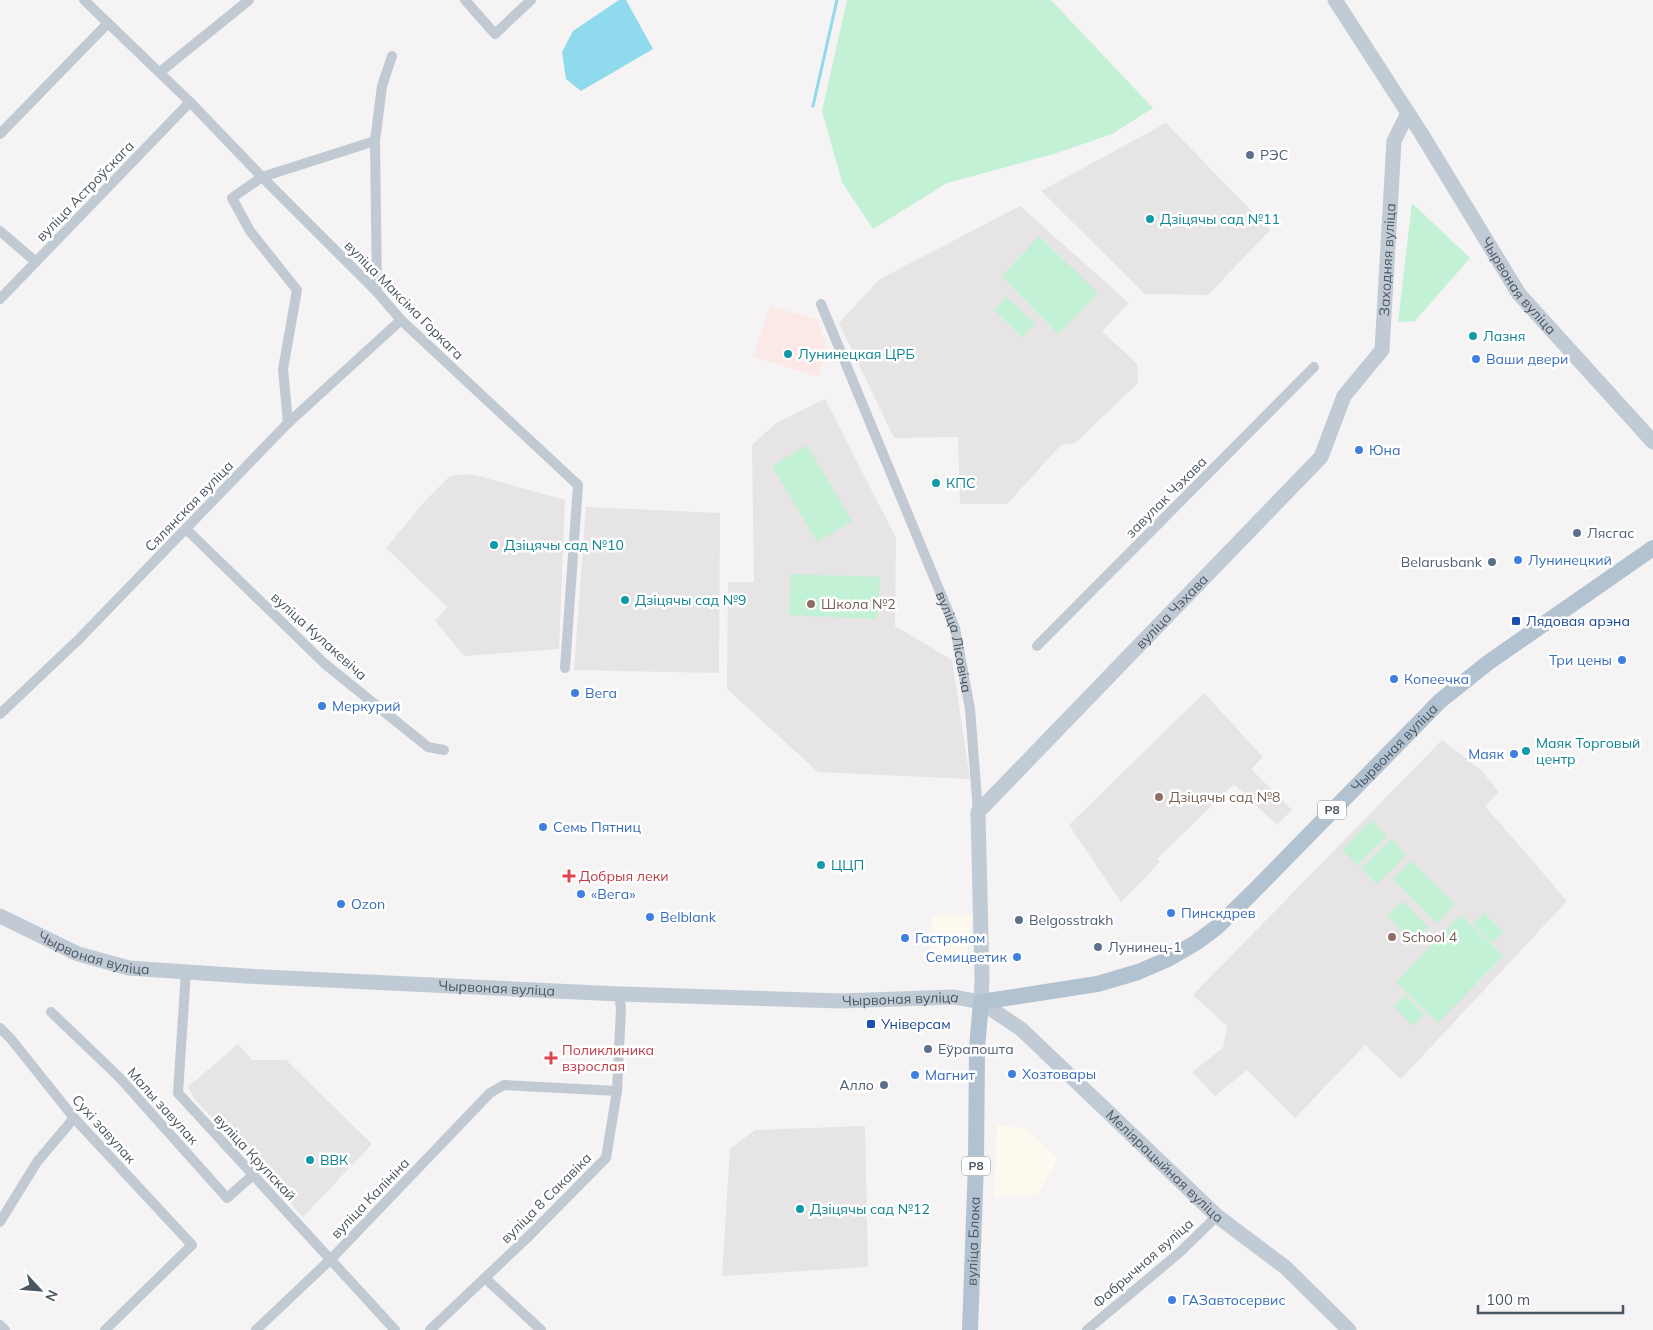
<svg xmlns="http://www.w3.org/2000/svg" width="1653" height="1330" viewBox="0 0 1653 1330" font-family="Mulish,sans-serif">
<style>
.commercial{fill:#fdf9ef}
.education{fill:#e6e4e5}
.medical{fill:#fce8e6}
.green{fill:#c3f1d5}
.water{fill:#90daee}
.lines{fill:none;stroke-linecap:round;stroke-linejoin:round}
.stream{stroke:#90daee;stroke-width:3}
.street{stroke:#c1cad2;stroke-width:10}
.secondary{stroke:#c1cbd6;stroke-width:15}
.primary{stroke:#b3c2d1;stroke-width:16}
.service-dot{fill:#5c6f8a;stroke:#fff;stroke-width:2}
.culture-dot{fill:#0f9aa8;stroke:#fff;stroke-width:2}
.shop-dot{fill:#3f7fe0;stroke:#fff;stroke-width:2}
.education-dot{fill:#8d6e63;stroke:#fff;stroke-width:2}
.transit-dot{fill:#1a4fb4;stroke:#fff;stroke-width:2}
.health-dot{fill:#e0444e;stroke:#fff;stroke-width:2}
.labels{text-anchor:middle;stroke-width:5;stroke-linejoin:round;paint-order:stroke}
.shield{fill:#fff;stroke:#808990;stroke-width:1}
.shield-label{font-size:12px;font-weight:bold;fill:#4a5661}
.service-label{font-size:14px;fill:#4e5e75;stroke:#fff;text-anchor:start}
.street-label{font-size:14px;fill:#4a5661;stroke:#fff}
.culture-label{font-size:14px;fill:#0d838f;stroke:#fff;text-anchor:start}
.shop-label{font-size:14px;fill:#366cbe;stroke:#fff;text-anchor:start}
.education-label{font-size:14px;fill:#785e54;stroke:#fff;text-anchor:start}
.transit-label{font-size:14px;fill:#164399;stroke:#fff;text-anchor:start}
.health-label{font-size:14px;fill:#be3a42;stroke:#fff;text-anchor:start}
</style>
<rect width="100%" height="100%" fill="#f5f3f3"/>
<path class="commercial" d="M 933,915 L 972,915 L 966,961 L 929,960 Z
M 997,1125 L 1025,1128 L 1058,1158 L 1038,1195 L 994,1197 Z"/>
<path class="education" d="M 1166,123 L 1270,230 L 1208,295 L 1145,294 L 1041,191 Z
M 1020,206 L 1129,303 L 1102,331 L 1137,364 L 1138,383 L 1075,443 L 1061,445 L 1007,504 L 960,504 L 958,437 L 894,438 L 839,323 L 880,279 Z
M 825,399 L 896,538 L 895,626 L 952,660 L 970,779 L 818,772 L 727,689 L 728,582 L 754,582 L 752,445 L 776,423 Z
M 471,474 L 565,500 L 559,649 L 464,656 L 435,621 L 447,607 L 386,548 L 425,501 L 450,476 Z
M 586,507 L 720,513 L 719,673 L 574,670 Z
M 1204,693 L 1263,757 L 1251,769 L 1292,810 L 1277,825 L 1234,784 L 1157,859 L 1160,862 L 1121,902 L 1069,825 Z
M 1442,740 L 1481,770 L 1499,792 L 1485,806 L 1567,901 L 1401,1079 L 1365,1045 L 1295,1118 L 1247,1070 L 1215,1096 L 1192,1072 L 1223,1048 L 1227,1026 L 1193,995 Z
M 238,1044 L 252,1060 L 286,1060 L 372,1144 L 303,1217 L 194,1098 L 188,1087 Z
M 865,1126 L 868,1267 L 722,1276 L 730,1149 L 755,1130 Z"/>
<path class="medical" d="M 770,306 L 817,320 L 827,349 L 818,377 L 754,357 Z"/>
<path class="green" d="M 847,0 L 1051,0 L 1153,108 L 1112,134 L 1057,153 L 947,183 L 873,229 L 842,182 L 822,111 Z
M 1412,203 L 1470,258 L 1415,321 L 1398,322 Z
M 1039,236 L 1098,293 L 1058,334 L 1002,276 Z
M 1007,297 L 1035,324 L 1022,337 L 994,310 Z
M 807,445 L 852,521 L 817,542 L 772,466 Z
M 791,574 L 880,577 L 877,619 L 789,615 Z
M 1371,820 L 1387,836 L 1357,865 L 1342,850 Z
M 1391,839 L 1406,855 L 1377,884 L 1361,869 Z
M 1411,861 L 1455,904 L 1437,923 L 1393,879 Z
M 1402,901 L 1428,927 L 1413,942 L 1387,916 Z
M 1484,913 L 1503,932 L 1492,943 L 1473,924 Z
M 1461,915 L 1503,956 L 1438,1023 L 1396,982 Z
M 1405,995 L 1424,1014 L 1413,1026 L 1394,1006 Z"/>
<path class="water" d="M 619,0 L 626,0 L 653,49 L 581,91 L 566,79 L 562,52 L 573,31 Z"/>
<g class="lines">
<path class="stream" d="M 813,106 L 837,0"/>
<g class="street">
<path d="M 84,0 L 190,102 L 262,177 L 377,292 L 401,320 L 578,485 L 565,668"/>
<path d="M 465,0 L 495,34 L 531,0"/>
<path d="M 160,72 L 249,0"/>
<path d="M 0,134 L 108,23"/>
<path d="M 0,231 L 36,262"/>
<path d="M 377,292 L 375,141 L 382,86 L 392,56"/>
<path d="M 0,299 L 190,102"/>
<path id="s1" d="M 821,304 L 955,628 L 970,709 L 978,812"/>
<path d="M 288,423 L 283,369 L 297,290 L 250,231 L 232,198 L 262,177 L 375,141"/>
<path d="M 186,529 L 325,664 L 428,747 L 444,750"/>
<path d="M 1037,646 L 1314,367"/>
<path d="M 0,714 L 80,638 L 288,423 L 401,320"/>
<path d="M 186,971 L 178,1093 L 395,1330"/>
<path d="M 51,1012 L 119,1077 L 227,1198 L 253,1175"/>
<path d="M 0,1028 L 11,1039 L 74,1118 L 192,1245 L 105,1330"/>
<path d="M 0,1222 L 37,1162 L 74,1118"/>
<path d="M 485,1278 L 541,1330"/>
<path d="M 0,1325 L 5,1330"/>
<path d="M 256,1330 L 331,1259 L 490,1093 L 504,1085 L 617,1091"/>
<path d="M 430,1330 L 529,1236 L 606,1158 L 617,1091 L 621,1008 L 619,994"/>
<path d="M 1087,1330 L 1179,1253 L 1217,1216"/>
</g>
<g class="secondary">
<path id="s2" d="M 1335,0 L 1421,133 L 1519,294 L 1653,442"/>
<path id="s3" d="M 0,916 L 78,954 L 129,968 L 246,976 L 619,994 L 840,1001 L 954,997 L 981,1002 L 1021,1029 L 1217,1216 L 1285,1267 L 1349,1330"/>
<path id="s4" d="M 981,1002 L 982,979 L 978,812 L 1321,457 L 1344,396 L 1382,350 L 1394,141 L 1408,113"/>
</g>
<path class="primary" id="s5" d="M 970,1330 L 976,1162 L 977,1048 L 981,1002 L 1097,984 L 1118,978 L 1138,972 L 1166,960 L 1197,942 L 1217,927 L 1252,893 L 1440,701 L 1489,662 L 1653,548"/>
</g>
<g class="service-dot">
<circle cx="1250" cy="155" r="5"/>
<circle cx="1577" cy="533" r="5"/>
<circle cx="1492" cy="562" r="5"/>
<circle cx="1019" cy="920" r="5"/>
<circle cx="1098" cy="947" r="5"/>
<circle cx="928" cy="1049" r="5"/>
<circle cx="884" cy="1085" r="5"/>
</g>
<g class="culture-dot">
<circle cx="1150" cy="219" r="5"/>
<circle cx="1473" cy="336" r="5"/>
<circle cx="788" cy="354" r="5"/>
<circle cx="936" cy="483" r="5"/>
<circle cx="494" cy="545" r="5"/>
<circle cx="625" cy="600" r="5"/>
<circle cx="1526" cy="751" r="5"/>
<circle cx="821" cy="865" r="5"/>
<circle cx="310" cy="1160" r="5"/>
<circle cx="800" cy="1209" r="5"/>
</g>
<g class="shop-dot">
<circle cx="1476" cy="359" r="5"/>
<circle cx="1359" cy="450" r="5"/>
<circle cx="1518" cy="560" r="5"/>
<circle cx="1622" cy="660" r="5"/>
<circle cx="1394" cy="679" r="5"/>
<circle cx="575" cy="693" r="5"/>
<circle cx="322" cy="706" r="5"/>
<circle cx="1514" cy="754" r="5"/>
<circle cx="543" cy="827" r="5"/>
<circle cx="581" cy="894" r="5"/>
<circle cx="341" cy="904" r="5"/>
<circle cx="1171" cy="913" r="5"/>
<circle cx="650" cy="917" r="5"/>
<circle cx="905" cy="938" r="5"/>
<circle cx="1017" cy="957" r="5"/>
<circle cx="1012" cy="1074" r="5"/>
<circle cx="915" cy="1075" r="5"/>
<circle cx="1172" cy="1300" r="5"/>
</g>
<g class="education-dot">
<circle cx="811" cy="604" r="5"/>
<circle cx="1159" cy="797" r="5"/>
<circle cx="1392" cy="937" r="5"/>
</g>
<g class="transit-dot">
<rect x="1511" y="616" width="10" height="10" rx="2.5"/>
<rect x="866" y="1019" width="10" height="10" rx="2.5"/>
</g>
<g class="health-dot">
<path d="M566.5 868.5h5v5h5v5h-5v5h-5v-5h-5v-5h5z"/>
<path d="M548.5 1050.5h5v5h5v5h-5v5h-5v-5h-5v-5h5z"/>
</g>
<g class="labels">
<g class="shield">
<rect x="1318" y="800.5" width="28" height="19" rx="4"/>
<rect x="962" y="1156.5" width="28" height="19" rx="4"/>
</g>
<g class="shield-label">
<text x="1332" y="814">Р8</text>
<text x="976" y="1170">Р8</text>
</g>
<g class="service-label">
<text x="1260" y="160">РЭС</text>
<text x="1587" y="538">Лясгас</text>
<text x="1482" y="567" text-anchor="end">Belarusbank</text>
<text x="1029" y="925">Belgosstrakh</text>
<text x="1108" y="952">Лунинец-1</text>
<text x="938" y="1054">Еўрапошта</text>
<text x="874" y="1090" text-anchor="end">Алло</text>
</g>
<g class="street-label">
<text transform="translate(85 191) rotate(-46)" y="5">вуліца Астроўскага</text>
<text dy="5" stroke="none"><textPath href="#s4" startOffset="899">Заходняя вуліца</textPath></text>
<text dy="5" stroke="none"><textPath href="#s2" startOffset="340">Чырвоная вуліца</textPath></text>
<text transform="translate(404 300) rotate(45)" y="5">вуліца Максіма Горкага</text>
<text transform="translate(1166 497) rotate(-45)" y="5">завулак Чэхава</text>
<text transform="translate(189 506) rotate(-46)" y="5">Сялянская вуліца</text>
<text dy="5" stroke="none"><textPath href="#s4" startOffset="469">вуліца Чэхава</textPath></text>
<text transform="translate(319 636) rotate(42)" y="5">вуліца Кулакевіча</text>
<text dy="5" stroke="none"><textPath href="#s1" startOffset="364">вуліца Лісовіча</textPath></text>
<text dy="5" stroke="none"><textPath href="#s5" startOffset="832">Чырвоная вуліца</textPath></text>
<text dy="5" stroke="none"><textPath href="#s3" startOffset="102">Чырвоная вуліца</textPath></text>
<text dy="5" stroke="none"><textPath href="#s3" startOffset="508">Чырвоная вуліца</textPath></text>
<text dy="5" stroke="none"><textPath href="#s3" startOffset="912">Чырвоная вуліца</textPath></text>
<text transform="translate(163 1106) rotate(48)" y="5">Малы завулак</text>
<text transform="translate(104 1129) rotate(48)" y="5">Сухі завулак</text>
<text transform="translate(255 1157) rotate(47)" y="5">вуліца Крупскай</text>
<text dy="5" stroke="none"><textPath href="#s3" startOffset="1240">Меліярацыйная вуліца</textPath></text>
<text transform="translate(370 1198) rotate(-46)" y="5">вуліца Калініна</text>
<text transform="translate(546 1198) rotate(-45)" y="5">вуліца 8 Сакавіка</text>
<text dy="5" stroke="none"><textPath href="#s5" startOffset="89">вуліца Блока</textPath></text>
<text transform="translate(1143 1263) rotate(-41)" y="5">Фабрычная вуліца</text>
</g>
<g class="culture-label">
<text x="1160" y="224">Дзіцячы сад №11</text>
<text x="1483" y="341">Лазня</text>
<text x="798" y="359">Лунинецкая ЦРБ</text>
<text x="946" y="488">КПС</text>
<text x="504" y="550">Дзіцячы сад №10</text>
<text x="635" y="605">Дзіцячы сад №9</text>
<text x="1536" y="748">Маяк Торговый<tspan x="1536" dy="16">центр</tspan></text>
<text x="831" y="870">ЦЦП</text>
<text x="320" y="1165">ВВК</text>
<text x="810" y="1214">Дзіцячы сад №12</text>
</g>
<g class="shop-label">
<text x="1486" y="364">Ваши двери</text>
<text x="1369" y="455">Юна</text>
<text x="1528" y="565">Лунинецкий</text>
<text x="1612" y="665" text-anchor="end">Три цены</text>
<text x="1404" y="684">Копеечка</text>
<text x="585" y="698">Вега</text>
<text x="332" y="711">Меркурий</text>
<text x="1504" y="759" text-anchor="end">Маяк</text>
<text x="553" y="832">Семь Пятниц</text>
<text x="591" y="899">«Вега»</text>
<text x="351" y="909">Ozon</text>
<text x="1181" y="918">Пинскдрев</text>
<text x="660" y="922">Belblank</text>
<text x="915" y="943">Гастроном</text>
<text x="1007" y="962" text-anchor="end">Семицветик</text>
<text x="1022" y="1079">Хозтовары</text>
<text x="925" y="1080">Магнит</text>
<text x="1182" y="1305">ГАЗавтосервис</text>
</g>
<g class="education-label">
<text x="821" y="609">Школа №2</text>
<text x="1169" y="802">Дзіцячы сад №8</text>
<text x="1402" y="942">School 4</text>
</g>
<g class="transit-label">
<text x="1526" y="626">Лядовая арэна</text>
<text x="881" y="1029">Універсам</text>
</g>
<g class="health-label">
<text x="579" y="881">Добрыя леки</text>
<text x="562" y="1055">Поликлиника<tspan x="562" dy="16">взрослая</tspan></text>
</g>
</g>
<g transform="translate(40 1290) rotate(116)" stroke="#ffffff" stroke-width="4" paint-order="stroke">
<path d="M0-4L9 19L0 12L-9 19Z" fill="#4a5661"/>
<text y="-8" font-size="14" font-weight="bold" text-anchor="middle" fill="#4a5661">N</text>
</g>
<path d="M1478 1305v8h145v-8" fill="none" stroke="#4a5661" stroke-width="2.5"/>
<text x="1486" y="1305" font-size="15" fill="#4a5661" stroke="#ffffff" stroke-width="4" paint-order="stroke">100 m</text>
</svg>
